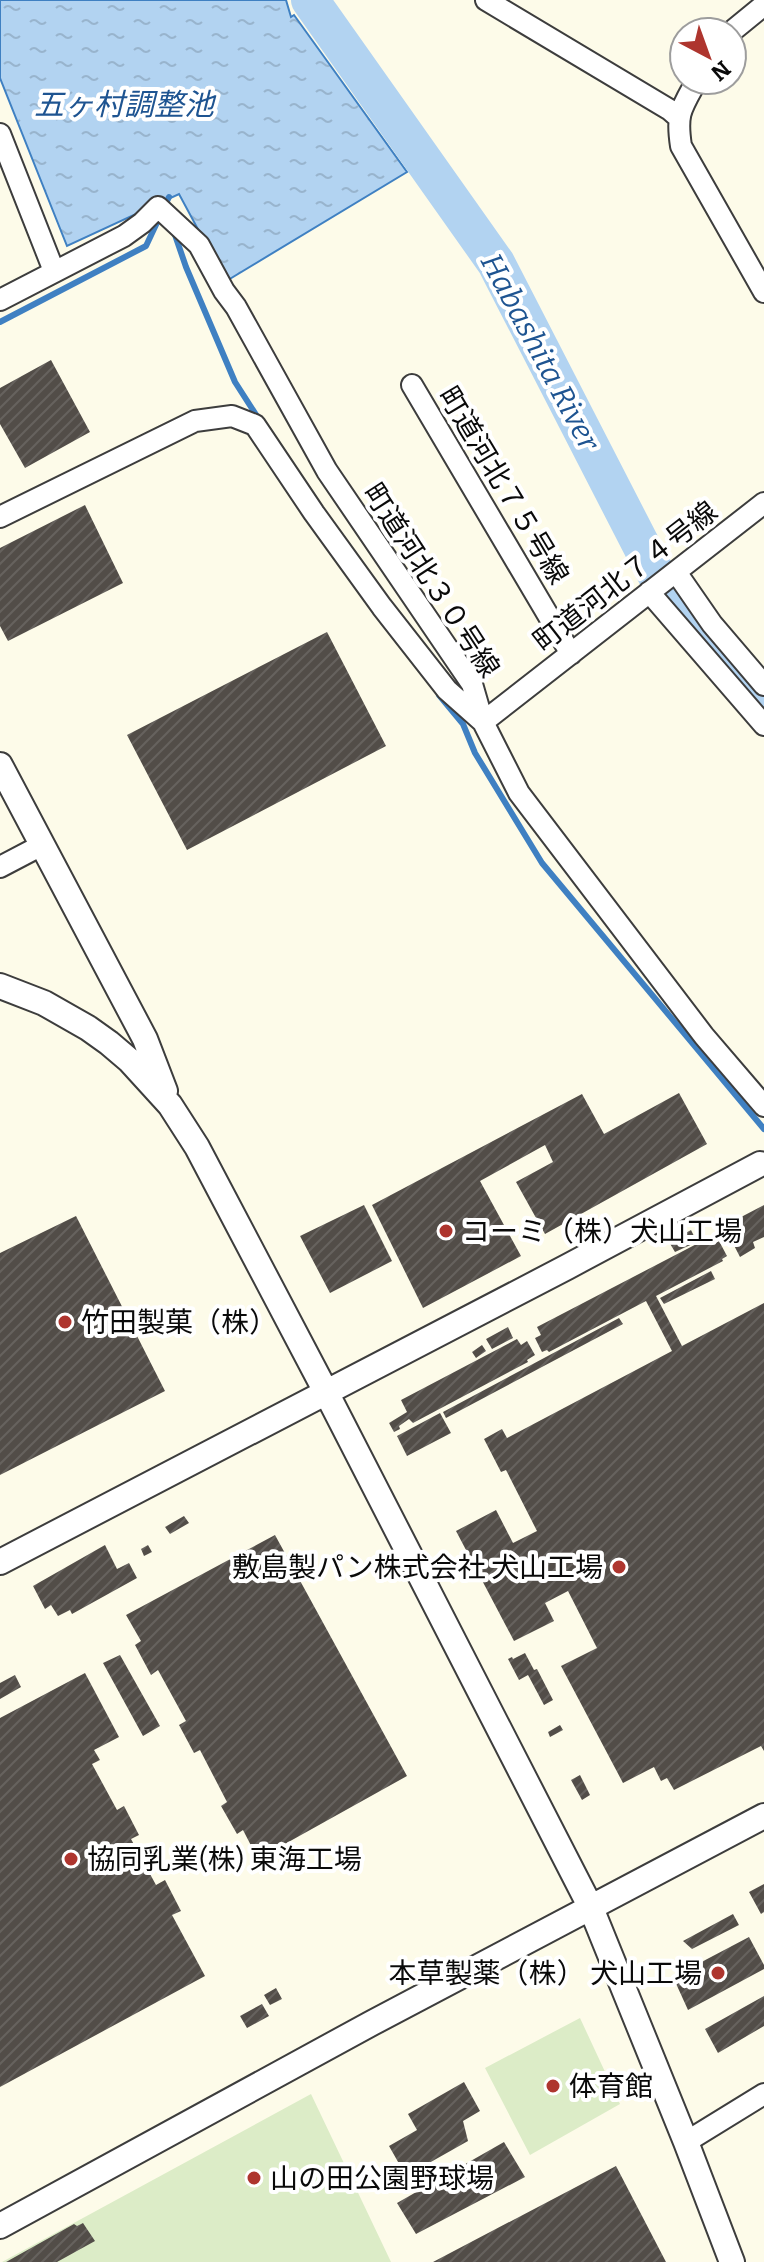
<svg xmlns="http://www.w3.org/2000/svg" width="764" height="2262" viewBox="0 0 764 2262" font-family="Bitter,'Noto Sans JP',serif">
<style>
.pitch{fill:#dcecc7}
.water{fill:url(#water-ripples);stroke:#3f80c2;stroke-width:2}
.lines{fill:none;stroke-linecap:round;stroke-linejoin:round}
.stream{stroke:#3f80c2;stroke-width:6}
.river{stroke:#b2d3f1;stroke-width:38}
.building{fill:url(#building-hatch)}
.minor-casing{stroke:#3d3d3d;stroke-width:24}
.tertiary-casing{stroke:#3d3d3d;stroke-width:28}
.minor{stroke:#fff;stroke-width:20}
.tertiary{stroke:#fff;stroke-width:24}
.poi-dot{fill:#ae352e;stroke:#fff;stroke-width:3}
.labels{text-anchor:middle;stroke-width:8;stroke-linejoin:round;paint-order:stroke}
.street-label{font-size:28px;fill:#0a0a0a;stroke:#fff}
.poi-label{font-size:28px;fill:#0a0a0a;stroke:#fff;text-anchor:start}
.water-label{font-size:30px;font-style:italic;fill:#1e5491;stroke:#fff}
</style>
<defs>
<pattern id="water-ripples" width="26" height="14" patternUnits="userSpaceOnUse" patternTransform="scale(2)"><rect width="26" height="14" fill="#b2d3f1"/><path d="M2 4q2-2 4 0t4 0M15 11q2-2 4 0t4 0" fill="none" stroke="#98b4cd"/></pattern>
<pattern id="building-hatch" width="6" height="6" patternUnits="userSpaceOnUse" patternTransform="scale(2)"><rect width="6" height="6" fill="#524d48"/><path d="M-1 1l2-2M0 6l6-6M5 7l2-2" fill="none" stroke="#66625e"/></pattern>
</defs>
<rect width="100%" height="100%" fill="#fdfbe9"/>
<path class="pitch" d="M 580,2018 L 620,2104 L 530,2155 L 485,2068 Z
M 311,2094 L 391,2262 L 2,2262 Z"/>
<path class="water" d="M 0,0 L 286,0 L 291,17 L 294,15 L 407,172 L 228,280 L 221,272 L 179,194 L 67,246 L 0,78 Z"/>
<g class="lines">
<path class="stream" d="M 174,232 L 186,267 L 235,382 L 260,421
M 0,322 L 146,246 L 169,197
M 439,695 L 463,724 L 475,753 L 542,863 L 764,1129"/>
<path class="river" d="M 310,0 L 496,263 L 657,576 L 764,705"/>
</g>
<path class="building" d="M 51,360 L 90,432 L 25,468 L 0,424 L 0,388 Z
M 85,505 L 123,583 L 8,641 L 0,626 L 0,548 Z
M 327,632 L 386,746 L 187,850 L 127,735 Z
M 679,1093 L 707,1144 L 545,1234 L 516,1182 L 553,1162 L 545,1145 L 480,1181 L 521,1256 L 423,1308 L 372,1205 L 582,1094 L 604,1134 Z
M 364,1205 L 392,1261 L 330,1293 L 300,1236 Z
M 764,1205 L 764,1237 L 753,1242 L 755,1248 L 740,1257 L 724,1226 Z
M 76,1216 L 165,1391 L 0,1475 L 0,1253 Z
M 691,1230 L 697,1242 L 675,1252 L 669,1242 Z
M 710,1237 L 714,1244 L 719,1241 L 727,1256 L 722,1259 L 723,1261 L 656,1296 L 682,1346 L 764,1303 L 764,1751 L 761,1746 L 674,1790 L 667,1778 L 661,1781 L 654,1767 L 623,1783 L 561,1666 L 597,1648 L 568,1591 L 545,1603 L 554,1621 L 514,1641 L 456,1531 L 496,1510 L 513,1543 L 537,1531 L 506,1470 L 501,1472 L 484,1439 L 502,1429 L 507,1438 L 672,1351 L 646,1301 L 549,1352 L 547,1350 L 542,1352 L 535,1338 L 541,1335 L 537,1327 Z
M 711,1271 L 715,1279 L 664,1304 L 660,1298 Z
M 619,1318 L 623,1324 L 446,1418 L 443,1412 Z
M 508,1327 L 513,1338 L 492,1349 L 486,1339 Z
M 517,1339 L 521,1345 L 527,1341 L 535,1355 L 527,1360 L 528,1362 L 413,1423 L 409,1419 L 399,1426 L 400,1429 L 394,1432 L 389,1423 L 407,1412 L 401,1400 Z
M 482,1345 L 486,1351 L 476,1358 L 472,1352 Z
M 440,1413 L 451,1433 L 407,1456 L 397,1436 Z
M 184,1516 L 189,1523 L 170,1534 L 165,1527 Z
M 275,1535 L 407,1776 L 258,1859 L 243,1830 L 237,1834 L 221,1806 L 227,1802 L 200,1750 L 194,1753 L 179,1725 L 186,1721 L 158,1670 L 151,1675 L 135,1645 L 141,1641 L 126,1615 Z
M 105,1545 L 117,1569 L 129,1563 L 137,1578 L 72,1614 L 70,1610 L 58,1616 L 51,1605 L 45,1609 L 33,1586 Z
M 148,1545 L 152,1552 L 144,1556 L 141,1549 Z
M 525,1653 L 534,1670 L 537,1669 L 553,1700 L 544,1705 L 528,1675 L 519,1680 L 508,1659 L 512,1657 L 513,1659 Z
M 120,1655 L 160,1726 L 143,1736 L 103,1663 Z
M 85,1673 L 119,1737 L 94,1750 L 100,1760 L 92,1764 L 117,1810 L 124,1806 L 139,1835 L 131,1839 L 156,1885 L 165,1880 L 181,1911 L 172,1915 L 205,1976 L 0,2087 L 0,1718 Z
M 15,1675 L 21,1687 L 0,1699 L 0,1683 Z
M 560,1725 L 563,1730 L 550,1737 L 548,1732 Z
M 580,1775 L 590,1795 L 582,1800 L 571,1780 Z
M 764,1884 L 764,1912 L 761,1914 L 749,1892 Z
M 733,1914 L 739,1925 L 692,1949 L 683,1941 Z
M 749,1937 L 764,1965 L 764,1969 L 688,2010 L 673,1977 Z
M 276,1988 L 282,1999 L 270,2005 L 264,1995 Z
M 764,1996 L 764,2026 L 718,2053 L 705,2029 Z
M 262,2004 L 269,2016 L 247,2028 L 240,2016 Z
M 464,2082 L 480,2111 L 463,2121 L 468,2141 L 406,2176 L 389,2146 L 417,2130 L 408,2114 Z
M 504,2142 L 525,2177 L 416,2234 L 397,2203 Z
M 616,2166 L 666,2262 L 433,2262 Z
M 83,2223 L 95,2241 L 57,2262 L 6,2262 L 74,2224 L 77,2226 Z"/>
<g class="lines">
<defs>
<path id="minor" d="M 486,0 L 670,110 L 678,117
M 731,32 L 764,5
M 697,80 C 681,109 676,113 681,146 L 764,292
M 0,134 L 54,271
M 0,300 L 124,236 L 142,223 L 158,207 L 199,245 L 224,291 L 236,307 L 327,471 L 472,684 L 483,722 L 519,793 L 704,1036 L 764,1106
M 412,385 L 571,654
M 0,517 L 195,421 L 232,416 L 255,425 L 314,513 L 382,607 L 447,690 L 483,722 L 764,503
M 676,572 L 712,624 L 764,685
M 649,592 L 764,725
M 0,867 L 42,845
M 686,2142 L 764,2094"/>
<path id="tertiary" d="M 0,765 L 145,1039 L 165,1091
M 0,986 L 44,1003 L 88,1028 L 109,1043 L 129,1060 L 170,1105 L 197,1147 L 326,1392 L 591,1908 L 686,2142 L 732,2262
M 0,1562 L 567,1267 L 760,1164
M 0,2226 L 372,2023 L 764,1816"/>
</defs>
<use href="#minor" class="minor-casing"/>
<use href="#tertiary" class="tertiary-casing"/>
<use href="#minor" class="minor"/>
<use href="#tertiary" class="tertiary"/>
</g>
<g class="poi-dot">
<circle cx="446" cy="1231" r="8"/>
<circle cx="65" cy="1322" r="8"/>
<circle cx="619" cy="1567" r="8"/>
<circle cx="71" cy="1859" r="8"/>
<circle cx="718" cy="1973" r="8"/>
<circle cx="553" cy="2086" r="8"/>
<circle cx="254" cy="2178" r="8"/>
</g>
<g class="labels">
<g class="street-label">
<text transform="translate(504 485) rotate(59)" y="10">町道河北７５号線</text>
<text transform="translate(625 576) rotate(-38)" y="10">町道河北７４号線</text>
<text transform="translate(432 580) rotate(57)" y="10">町道河北３０号線</text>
</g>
<g class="poi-label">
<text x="462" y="1241">コーミ（株）犬山工場</text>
<text x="81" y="1332">竹田製菓（株）</text>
<text x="603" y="1577" text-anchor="end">敷島製パン株式会社 犬山工場</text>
<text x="87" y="1869">協同乳業(株) 東海工場</text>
<text x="702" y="1983" text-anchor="end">本草製薬（株） 犬山工場</text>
<text x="569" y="2096">体育館</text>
<text x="270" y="2188">山の田公園野球場</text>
</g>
<g class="water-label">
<text x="124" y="115">五ヶ村調整池</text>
<text transform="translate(540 352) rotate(62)" y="10">Habashita River</text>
</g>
</g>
<g transform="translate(708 56) rotate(139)"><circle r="38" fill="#ffffff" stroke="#9d9d9d" stroke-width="2"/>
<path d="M0-6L14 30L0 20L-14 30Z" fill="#ae352e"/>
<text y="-12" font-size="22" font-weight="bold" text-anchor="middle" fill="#0a0a0a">N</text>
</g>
</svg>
